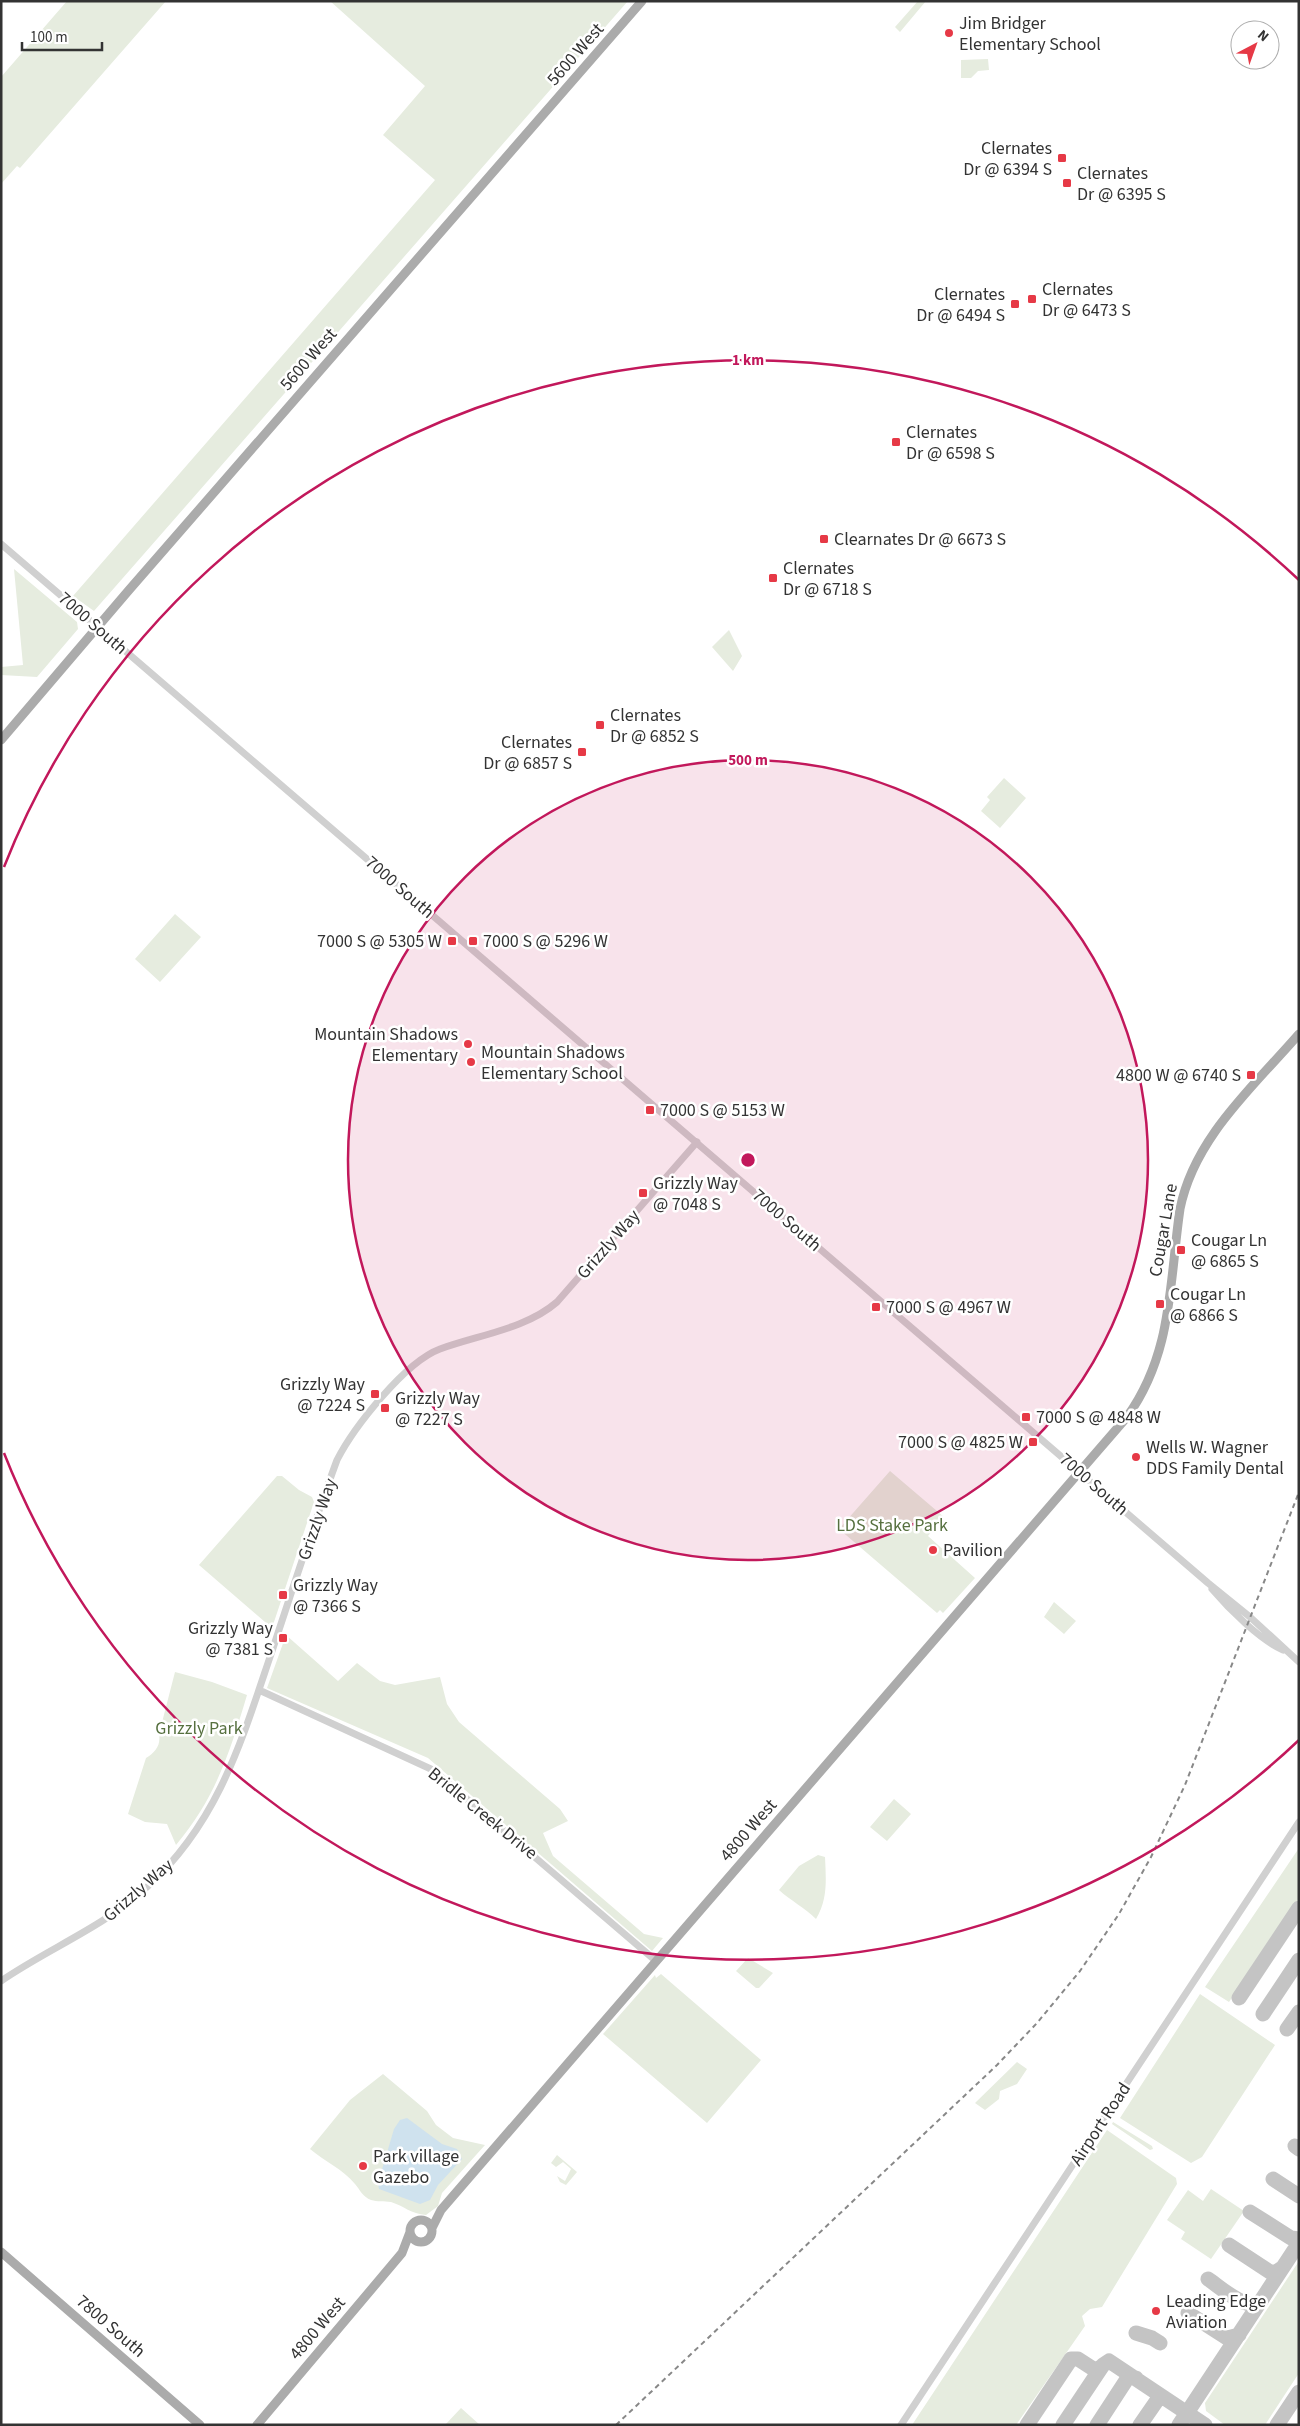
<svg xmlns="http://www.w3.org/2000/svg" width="1300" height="2426" viewBox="0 0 1300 2426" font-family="'Source Sans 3',sans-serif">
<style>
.green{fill:#e6ecdf}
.water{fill:#cfe2ee}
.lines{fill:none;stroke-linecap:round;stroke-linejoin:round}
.taxiway{stroke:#c4c4c4;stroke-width:15}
.minor{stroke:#d0d0d0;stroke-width:7}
.major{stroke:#ababab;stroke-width:9}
.rail{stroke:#888;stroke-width:2;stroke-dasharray:5 4;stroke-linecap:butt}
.ring{fill:none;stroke:#c2185b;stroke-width:2.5}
.poi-dot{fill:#e63946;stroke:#fff;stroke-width:2}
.labels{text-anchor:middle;stroke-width:5;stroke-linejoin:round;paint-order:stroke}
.poi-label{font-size:18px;fill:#333;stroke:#fff;text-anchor:start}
.street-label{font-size:18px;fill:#333;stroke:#fff}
.park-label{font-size:18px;fill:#56703f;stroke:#fff}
.centre{fill:#c2185b;stroke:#fff;stroke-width:2.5}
.ring-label{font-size:15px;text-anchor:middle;font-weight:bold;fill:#c2185b;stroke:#fff;stroke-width:5;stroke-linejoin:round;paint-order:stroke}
</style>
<rect width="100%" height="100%" fill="#fff"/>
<path class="green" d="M 67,1 L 166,1 L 20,168 L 17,166 L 1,184 L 1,77 Z
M 330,1 L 628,1 L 94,611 L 73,596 L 435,180 L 383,135 L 425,86 Z
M 918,1 L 926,1 L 900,32 L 895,27 Z
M 988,59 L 989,70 L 978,71 L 971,78 L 961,78 L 961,60 Z
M 14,569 L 77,622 L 78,629 L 37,677 L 1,675 L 1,667 L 23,665 Z
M 729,630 L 742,656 L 733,671 L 712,647 Z
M 1004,778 L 1026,798 L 1000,828 L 981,811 L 990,800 L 987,797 Z
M 175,914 L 201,937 L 160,982 L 135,959 Z
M 890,1471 L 944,1517 L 928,1536 L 975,1578 L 943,1613 L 940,1610 L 937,1613 L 839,1529 Z
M 277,1476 L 282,1476 L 299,1490 L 312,1497 L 314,1502 L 272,1628 L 199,1565 Z
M 1054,1602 L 1076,1621 L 1064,1634 L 1044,1617 Z
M 286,1635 L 338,1681 L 357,1663 L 380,1681 L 395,1685 L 440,1677 L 447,1704 L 459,1722 L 560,1809 L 568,1821 L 543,1833 L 553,1856 L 644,1934 L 663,1938 L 652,1951 L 428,1758 L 267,1688 Z
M 175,1672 L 212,1682 L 247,1695 C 230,1752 215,1799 176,1845 L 167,1824 L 145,1822 L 128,1814 L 146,1758 C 155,1752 161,1746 159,1734 Z
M 894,1799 L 911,1814 L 887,1841 L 870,1827 Z
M 1299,1848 L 1299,1898 L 1229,2002 L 1205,1987 Z
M 818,1855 L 825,1857 C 826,1879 828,1899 816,1919 C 804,1907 791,1901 779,1890 L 799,1866 Z
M 748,1958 L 773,1973 L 759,1988 L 756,1988 L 736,1971 Z
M 661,1974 L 761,2060 L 707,2123 L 603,2034 L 655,1975 L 656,1978 Z
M 1200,1994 L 1275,2045 L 1202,2157 L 1191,2163 L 1120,2118 Z
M 1017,2062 L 1027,2069 L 1017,2084 L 1000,2091 L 999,2099 L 985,2110 L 975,2103 Z
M 383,2074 L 427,2111 L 436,2125 L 453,2138 L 485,2145 L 442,2193 L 438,2206 L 426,2215 C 411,2214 404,2206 391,2202 C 384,2201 377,2202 371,2200 C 363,2197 360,2190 355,2184 C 343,2169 324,2161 310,2149 L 350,2100 Z
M 1113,2122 L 1152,2146 L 1153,2149 L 1150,2150 L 1112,2124 Z
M 1107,2130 L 1176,2178 L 1177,2184 L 1102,2307 L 1090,2309 L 1082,2316 L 1085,2326 L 1016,2425 L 912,2425 Z
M 557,2155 L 577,2172 L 566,2185 L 560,2182 L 557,2176 L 565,2181 L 571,2169 L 563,2162 L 556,2167 L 551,2163 Z
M 1211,2189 L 1244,2211 L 1211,2259 L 1181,2239 L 1185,2232 L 1167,2220 L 1188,2190 L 1203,2201 Z
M 1299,2261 L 1299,2373 L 1265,2425 L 1225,2425 L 1206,2411 L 1205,2403 Z
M 461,2408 L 480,2425 L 445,2425 Z"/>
<path class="water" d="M 407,2118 L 442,2144 L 457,2149 L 462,2159 L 438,2185 L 430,2200 L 420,2204 L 379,2189 L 378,2183 L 394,2129 L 400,2120 Z"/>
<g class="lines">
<path class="taxiway" d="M 1239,1998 L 1299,1908
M 1263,2014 L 1299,1960
M 1287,2029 L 1299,2012
M 1295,2146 L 1299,2149
M 1273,2179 L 1299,2196
M 1250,2212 L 1291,2238 L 1299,2239
M 1229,2245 L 1270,2272 L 1276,2272 L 1282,2268
M 1208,2279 C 1220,2287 1247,2312 1260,2302
M 1188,2313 L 1227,2338 L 1239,2335
M 1136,2333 L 1152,2338 L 1160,2343
M 1027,2425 L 1071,2359 L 1078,2359 L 1095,2370 L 1101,2367
M 1063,2425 L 1103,2365 L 1109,2361 L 1205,2425
M 1097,2425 L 1127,2379 L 1131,2377 L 1136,2378
M 1140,2425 L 1158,2399 L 1164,2398
M 1179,2425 L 1299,2243
M 1277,2425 L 1299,2392"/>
<path class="minor" d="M 1,544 L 1208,1583 L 1250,1617 L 1299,1662
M 1212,1589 C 1229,1609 1260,1640 1283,1650
M 259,1690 L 433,1770 L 656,1961
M 1,1981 C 49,1948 104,1927 147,1887 C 217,1824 241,1743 270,1657 C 292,1591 313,1525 337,1460 C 354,1427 405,1362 440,1349 C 478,1335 526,1329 557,1302 L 697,1142
M 901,2425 L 1299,1822"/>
<path class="major" d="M 1,740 L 129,590 L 642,1
M410 2231a11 11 0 1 1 22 0a11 11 0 1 1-22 0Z
M 432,2228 L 441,2210 L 1127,1417 C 1173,1353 1169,1284 1180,1209 C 1194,1138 1253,1087 1299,1034
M 1,2252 L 200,2425
M 257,2425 L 402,2253 L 410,2232"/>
<path class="rail" d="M 616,2425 L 997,2065 L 1037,2023 L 1080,1971 L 1119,1914 L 1151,1857 L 1185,1785 L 1299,1492"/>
</g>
<circle cx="748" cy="1160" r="400" fill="#c2185b" fill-opacity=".12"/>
<g class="ring">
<circle cx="748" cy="1160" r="400"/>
<path d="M1299 1740A800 800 0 0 1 4 1453M4 867A800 800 0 0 1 1299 580"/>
</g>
<g class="poi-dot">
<circle cx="949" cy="33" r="5"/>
<rect x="1057" y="153" width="10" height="10" rx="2.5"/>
<rect x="1062" y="178" width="10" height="10" rx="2.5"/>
<rect x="1027" y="294" width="10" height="10" rx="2.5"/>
<rect x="1010" y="299" width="10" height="10" rx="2.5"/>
<rect x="891" y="437" width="10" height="10" rx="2.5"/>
<rect x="819" y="534" width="10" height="10" rx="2.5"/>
<rect x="768" y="573" width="10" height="10" rx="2.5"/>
<rect x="595" y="720" width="10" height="10" rx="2.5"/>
<rect x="577" y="747" width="10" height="10" rx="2.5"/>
<rect x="447" y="936" width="10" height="10" rx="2.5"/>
<rect x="468" y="936" width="10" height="10" rx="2.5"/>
<circle cx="468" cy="1044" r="5"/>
<circle cx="471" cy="1062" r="5"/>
<rect x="1246" y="1070" width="10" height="10" rx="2.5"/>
<rect x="645" y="1105" width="10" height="10" rx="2.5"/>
<rect x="638" y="1188" width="10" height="10" rx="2.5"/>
<rect x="1176" y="1245" width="10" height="10" rx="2.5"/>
<rect x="1155" y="1299" width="10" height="10" rx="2.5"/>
<rect x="871" y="1302" width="10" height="10" rx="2.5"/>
<rect x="370" y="1389" width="10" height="10" rx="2.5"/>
<rect x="380" y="1403" width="10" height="10" rx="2.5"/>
<rect x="1021" y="1412" width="10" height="10" rx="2.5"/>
<rect x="1028" y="1437" width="10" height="10" rx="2.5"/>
<circle cx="1136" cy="1457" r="5"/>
<circle cx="933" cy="1550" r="5"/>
<rect x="278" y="1590" width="10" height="10" rx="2.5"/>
<rect x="278" y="1633" width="10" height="10" rx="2.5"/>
<circle cx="363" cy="2166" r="5"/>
<circle cx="1156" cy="2311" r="5"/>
</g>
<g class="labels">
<g class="poi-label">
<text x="959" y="29">Jim Bridger<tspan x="959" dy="21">Elementary School</tspan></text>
<text x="1052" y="154" text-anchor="end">Clernates<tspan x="1052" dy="21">Dr @ 6394 S</tspan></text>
<text x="1077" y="179">Clernates<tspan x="1077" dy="21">Dr @ 6395 S</tspan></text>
<text x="1042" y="295">Clernates<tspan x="1042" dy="21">Dr @ 6473 S</tspan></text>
<text x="1005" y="300" text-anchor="end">Clernates<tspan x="1005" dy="21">Dr @ 6494 S</tspan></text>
<text x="906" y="438">Clernates<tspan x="906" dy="21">Dr @ 6598 S</tspan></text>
<text x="834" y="545">Clearnates Dr @ 6673 S</text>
<text x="783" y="574">Clernates<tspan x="783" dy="21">Dr @ 6718 S</tspan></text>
<text x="610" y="721">Clernates<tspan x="610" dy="21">Dr @ 6852 S</tspan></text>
<text x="572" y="748" text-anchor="end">Clernates<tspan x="572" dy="21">Dr @ 6857 S</tspan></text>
<text x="442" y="947" text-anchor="end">7000 S @ 5305 W</text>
<text x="483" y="947">7000 S @ 5296 W</text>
<text x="458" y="1040" text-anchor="end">Mountain Shadows<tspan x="458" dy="21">Elementary</tspan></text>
<text x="481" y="1058">Mountain Shadows<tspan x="481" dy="21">Elementary School</tspan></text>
<text x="1241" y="1081" text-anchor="end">4800 W @ 6740 S</text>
<text x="660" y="1116">7000 S @ 5153 W</text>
<text x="653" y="1189">Grizzly Way<tspan x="653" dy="21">@ 7048 S</tspan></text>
<text x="1191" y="1246">Cougar Ln<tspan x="1191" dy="21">@ 6865 S</tspan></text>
<text x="1170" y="1300">Cougar Ln<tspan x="1170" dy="21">@ 6866 S</tspan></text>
<text x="886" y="1313">7000 S @ 4967 W</text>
<text x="365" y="1390" text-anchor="end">Grizzly Way<tspan x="365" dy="21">@ 7224 S</tspan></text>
<text x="395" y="1404">Grizzly Way<tspan x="395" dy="21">@ 7227 S</tspan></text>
<text x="1036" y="1423">7000 S @ 4848 W</text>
<text x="1023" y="1448" text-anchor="end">7000 S @ 4825 W</text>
<text x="1146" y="1453">Wells W. Wagner<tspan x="1146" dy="21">DDS Family Dental</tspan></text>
<text x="943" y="1556">Pavilion</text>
<text x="293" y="1591">Grizzly Way<tspan x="293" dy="21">@ 7366 S</tspan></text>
<text x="273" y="1634" text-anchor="end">Grizzly Way<tspan x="273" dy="21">@ 7381 S</tspan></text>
<text x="373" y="2162">Park village<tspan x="373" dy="21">Gazebo</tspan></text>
<text x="1166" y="2307">Leading Edge<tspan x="1166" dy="21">Aviation</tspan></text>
</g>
<g class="street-label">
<text transform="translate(575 54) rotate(-49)" y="6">5600 West</text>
<text transform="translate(308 359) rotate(-49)" y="6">5600 West</text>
<text transform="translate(93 623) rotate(41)" y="6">7000 South</text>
<text transform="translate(400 887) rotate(41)" y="6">7000 South</text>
<text transform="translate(787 1220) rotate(41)" y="6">7000 South</text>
<text transform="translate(1163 1230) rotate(-80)" y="6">Cougar Lane</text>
<text transform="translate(608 1244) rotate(-49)" y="6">Grizzly Way</text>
<text transform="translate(1094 1484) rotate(41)" y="6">7000 South</text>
<text transform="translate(317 1519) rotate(-71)" y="6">Grizzly Way</text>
<text transform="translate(483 1813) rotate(39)" y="6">Bridle Creek Drive</text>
<text transform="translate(748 1830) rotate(-49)" y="6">4800 West</text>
<text transform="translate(138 1890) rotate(-41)" y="6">Grizzly Way</text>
<text transform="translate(1100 2124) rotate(-57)" y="6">Airport Road</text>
<text transform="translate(111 2326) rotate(41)" y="6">7800 South</text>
<text transform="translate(317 2328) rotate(-50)" y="6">4800 West</text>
</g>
<g class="park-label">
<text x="892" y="1531">LDS Stake Park</text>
<text x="199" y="1734">Grizzly Park</text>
</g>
</g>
<circle cx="748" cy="1160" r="8" class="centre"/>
<g class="ring-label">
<text x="748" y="365">1 km</text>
<text x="748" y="765">500 m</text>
</g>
<rect width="1300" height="2426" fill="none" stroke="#333333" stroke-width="5"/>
<g transform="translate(1255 45) rotate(41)"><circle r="24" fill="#ffffff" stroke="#adadad"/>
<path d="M0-4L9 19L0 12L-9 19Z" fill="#e63946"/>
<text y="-8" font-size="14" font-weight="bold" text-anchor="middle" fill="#333333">N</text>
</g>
<path d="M22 42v8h80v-8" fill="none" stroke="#333333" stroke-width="2.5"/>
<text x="30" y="42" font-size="15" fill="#333333" stroke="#ffffff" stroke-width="4" paint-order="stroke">100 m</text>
</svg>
